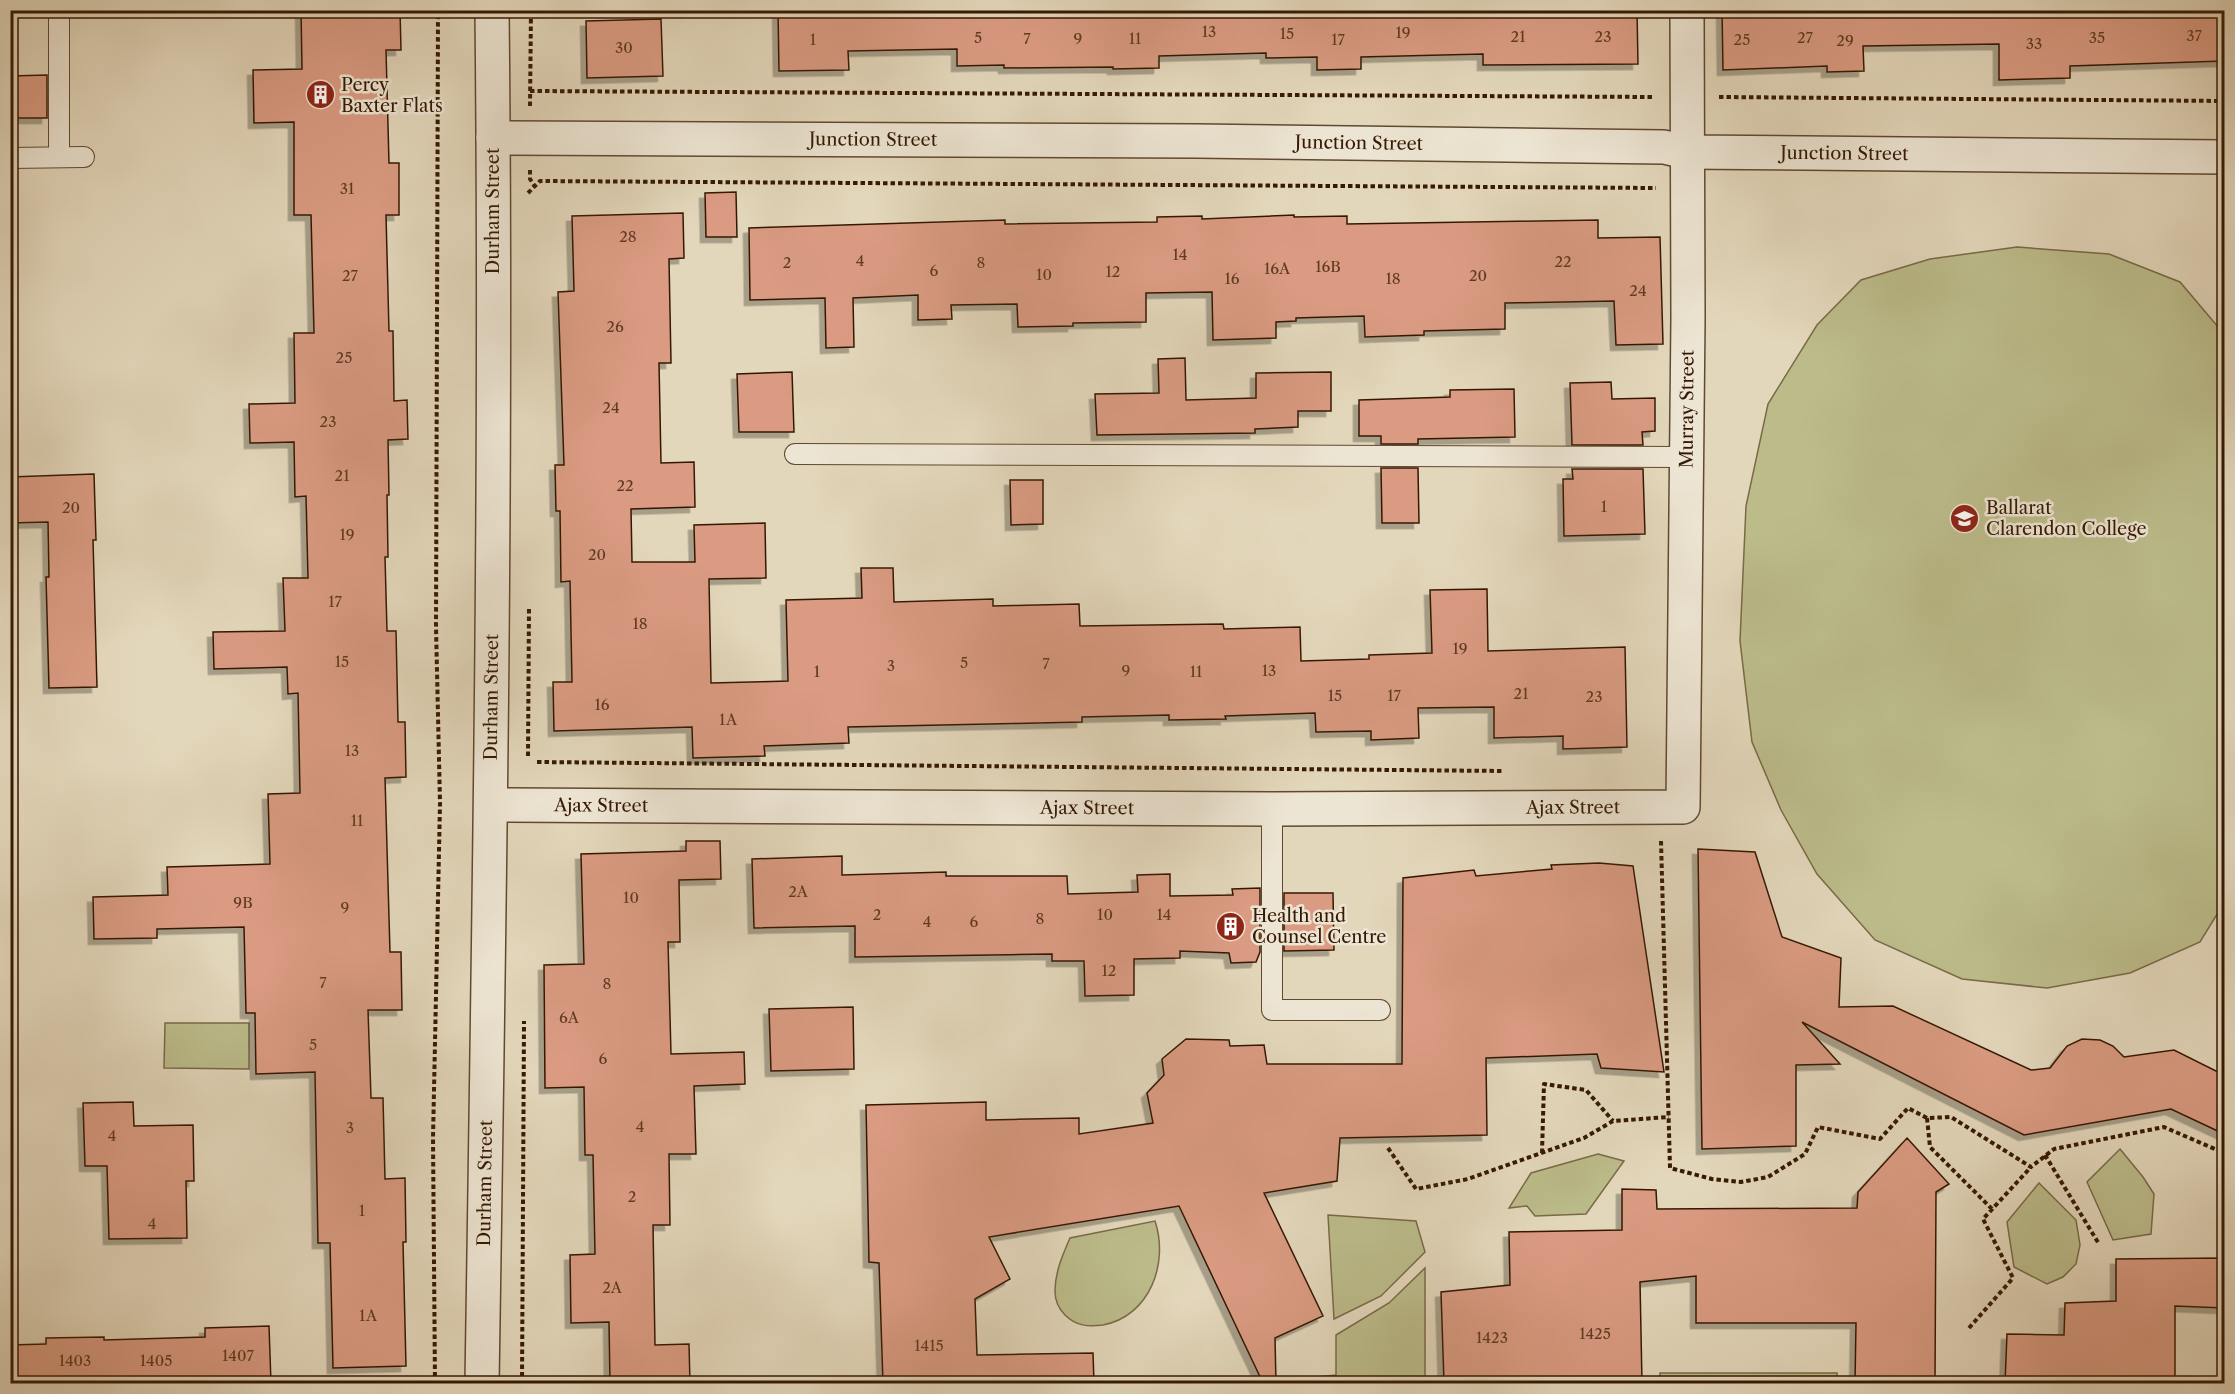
<svg xmlns="http://www.w3.org/2000/svg" width="2235" height="1394" viewBox="0 0 2235 1394" font-family="'Libre Caslon Text',serif">
<style>
.green{fill:#bcbc8b;stroke:#796a47;stroke-width:1.5}
.building{fill:#da9b82;stroke:#361903;stroke-width:1.5;filter:url(#shadow)}
.lines{fill:none;stroke-linecap:round;stroke-linejoin:round}
.lane-casing{stroke:#614831;stroke-width:22}
.street-casing{stroke:#614831;stroke-width:36}
.path{stroke:#361903;stroke-width:4;stroke-dasharray:4.5 3;stroke-linecap:butt}
.lane{stroke:#ede5d3;stroke-width:20}
.street{stroke:#ede5d3;stroke-width:33}
.labels{text-anchor:middle;stroke-width:5;stroke-linejoin:round;paint-order:stroke}
.number-label{font-size:15px;fill:#5f3a23}
.poi-label{font-size:18px;fill:#361903;stroke:#ede5d3;text-anchor:start}
.street-label{font-size:18px;fill:#361903;stroke:#ede5d3}
</style>
<defs>
<filter id="shadow"><feDropShadow dx="-5.5" dy="5.5" stdDeviation="0" flood-color="#0004"/></filter>
</defs>
<rect width="100%" height="100%" fill="#e3d7bb"/>
<filter id="stains"><feTurbulence type="fractalNoise" baseFrequency=".00333" numOctaves="4"/><feColorMatrix values="0 0 0 0 .2 0 0 0 0 .09 0 0 0 0 .02 0 0 0 .5 -.17"/></filter>
<radialGradient id="worn" r=".72"><stop offset=".6" stop-color="#630" stop-opacity="0"/><stop offset="1" stop-color="#630" stop-opacity=".3"/></radialGradient>
<path class="green" d="M 2017,247 L 2109,254 L 2180,282 L 2224,334 L 2224,903 L 2200,942 L 2130,973 L 2047,988 L 1962,979 L 1875,940 L 1817,874 L 1781,810 L 1752,742 L 1740,641 L 1746,506 L 1768,404 L 1817,325 L 1861,280 L 1930,259 Z
M 165,1023 L 249,1023 L 249,1069 L 164,1068 Z
M 2120,1149 L 2143,1177 L 2154,1194 L 2151,1234 L 2113,1240 L 2087,1182 Z
M 1598,1154 L 1624,1161 L 1586,1214 L 1535,1216 L 1527,1206 L 1509,1208 L 1531,1173 Z
M 2039,1183 L 2076,1220 L 2080,1245 L 2076,1264 L 2063,1277 L 2047,1284 L 2014,1267 L 2007,1222 Z
M 1328,1215 L 1416,1221 L 1425,1252 L 1381,1296 L 1334,1319 Z
M 1155,1221 C 1169,1263 1150,1316 1103,1325 C 1088,1327 1076,1326 1065,1315 C 1058,1308 1055,1301 1055,1291 C 1055,1272 1063,1254 1070,1238 Z
M 1425,1268 L 1425,1383 L 1300,1383 L 1300,1379 L 1336,1375 L 1336,1335 L 1389,1303 Z
M 1660,1373 L 1837,1373 L 1837,1383 L 1660,1383 Z"/>
<path class="building" d="M 301,10 L 400,10 L 401,50 L 386,50 L 389,163 L 399,163 L 399,215 L 386,215 L 389,331 L 393,331 L 394,401 L 407,400 L 408,439 L 388,440 L 389,495 L 387,495 L 388,557 L 385,557 L 387,631 L 396,631 L 398,722 L 405,722 L 406,777 L 385,778 L 390,952 L 401,952 L 402,1010 L 368,1010 L 371,1098 L 383,1098 L 385,1179 L 405,1178 L 406,1242 L 403,1242 L 406,1366 L 333,1368 L 330,1243 L 318,1243 L 315,1072 L 256,1074 L 255,1013 L 246,1013 L 244,927 L 157,929 L 157,938 L 94,939 L 93,897 L 168,895 L 167,867 L 270,864 L 268,794 L 300,793 L 298,693 L 288,694 L 287,667 L 214,669 L 213,632 L 285,631 L 283,578 L 308,578 L 306,496 L 295,497 L 294,442 L 250,443 L 249,404 L 295,403 L 294,333 L 314,333 L 311,215 L 294,215 L 294,122 L 254,123 L 253,70 L 302,69 Z
M 778,10 L 1637,10 L 1638,64 L 1483,65 L 1483,54 L 1361,57 L 1361,69 L 1317,70 L 1317,57 L 1266,58 L 1266,53 L 1159,56 L 1159,68 L 1113,69 L 1113,67 L 1004,68 L 1004,65 L 957,66 L 957,49 L 848,51 L 849,70 L 779,71 Z
M 1722,10 L 2224,10 L 2224,61 L 2070,66 L 2070,78 L 1999,80 L 1999,44 L 1863,46 L 1864,71 L 1827,72 L 1827,66 L 1723,70 Z
M 661,19 L 663,76 L 587,78 L 586,21 Z
M 47,75 L 47,118 L 10,118 L 10,76 Z
M 736,192 L 737,237 L 706,237 L 705,193 Z
M 683,213 L 684,258 L 669,259 L 671,363 L 659,363 L 661,463 L 694,462 L 695,507 L 631,509 L 632,562 L 695,562 L 694,525 L 765,523 L 766,578 L 709,579 L 711,683 L 788,681 L 786,600 L 862,598 L 861,568 L 893,568 L 894,602 L 993,599 L 993,606 L 1079,604 L 1080,626 L 1223,624 L 1224,629 L 1300,627 L 1301,661 L 1369,659 L 1369,655 L 1432,653 L 1430,590 L 1487,589 L 1488,651 L 1625,647 L 1627,747 L 1563,749 L 1563,736 L 1494,738 L 1494,707 L 1418,708 L 1419,738 L 1371,740 L 1371,731 L 1316,732 L 1315,713 L 1225,716 L 1226,719 L 1169,720 L 1169,715 L 1082,717 L 1082,722 L 848,727 L 849,743 L 764,746 L 765,756 L 693,758 L 692,727 L 554,731 L 553,682 L 572,682 L 570,581 L 561,582 L 560,511 L 556,511 L 555,465 L 564,465 L 558,292 L 574,291 L 572,216 Z
M 1294,215 L 1294,217 L 1347,216 L 1347,224 L 1598,220 L 1598,238 L 1660,237 L 1663,344 L 1616,345 L 1614,301 L 1505,303 L 1505,329 L 1424,331 L 1424,335 L 1365,337 L 1364,316 L 1296,318 L 1296,321 L 1276,322 L 1276,338 L 1213,340 L 1212,292 L 1146,293 L 1146,322 L 1073,323 L 1073,326 L 1018,327 L 1017,304 L 951,305 L 952,319 L 918,320 L 918,295 L 853,298 L 854,347 L 826,348 L 825,298 L 750,300 L 749,228 L 1005,220 L 1005,224 L 1157,222 L 1157,217 L 1202,216 L 1202,219 Z
M 1185,358 L 1186,400 L 1256,398 L 1256,373 L 1331,372 L 1331,411 L 1298,411 L 1298,427 L 1255,429 L 1255,433 L 1097,435 L 1095,394 L 1159,393 L 1158,359 Z
M 792,372 L 794,432 L 739,432 L 737,374 Z
M 1611,382 L 1612,399 L 1655,398 L 1655,431 L 1642,432 L 1643,445 L 1572,445 L 1570,383 Z
M 1514,389 L 1515,437 L 1418,439 L 1418,444 L 1381,444 L 1381,436 L 1359,436 L 1359,400 L 1450,397 L 1450,390 Z
M 1381,468 L 1418,468 L 1419,523 L 1382,523 Z
M 1572,469 L 1643,469 L 1645,534 L 1564,536 L 1563,479 L 1573,479 Z
M 94,474 L 96,540 L 93,540 L 97,687 L 49,688 L 46,577 L 49,577 L 48,522 L 10,523 L 10,477 Z
M 1010,480 L 1043,480 L 1043,524 L 1011,525 Z
M 686,841 L 720,841 L 721,879 L 679,880 L 680,942 L 668,942 L 671,1054 L 744,1052 L 745,1084 L 694,1086 L 696,1154 L 669,1154 L 670,1225 L 653,1225 L 655,1345 L 689,1344 L 690,1383 L 610,1383 L 609,1322 L 571,1323 L 570,1255 L 595,1254 L 593,1155 L 585,1155 L 584,1087 L 545,1088 L 544,965 L 584,964 L 581,854 L 686,851 Z
M 1698,849 L 1755,852 L 1782,937 L 1841,958 L 1839,1007 L 1893,1006 L 2031,1070 L 2050,1068 L 2067,1046 L 2082,1039 L 2100,1040 L 2113,1046 L 2124,1057 L 2174,1050 L 2224,1075 L 2224,1134 L 2171,1109 L 2024,1135 L 1802,1022 L 1840,1064 L 1796,1065 L 1796,1146 L 1702,1149 Z
M 842,856 L 842,875 L 946,872 L 946,876 L 1067,876 L 1068,894 L 1138,892 L 1137,875 L 1170,874 L 1170,896 L 1233,895 L 1232,889 L 1260,888 L 1260,952 L 1256,962 L 1231,963 L 1229,953 L 1180,951 L 1180,958 L 1134,959 L 1134,995 L 1085,996 L 1084,961 L 1052,961 L 1052,954 L 855,957 L 855,926 L 754,928 L 752,859 Z
M 1599,863 L 1633,866 L 1664,1072 L 1601,1068 L 1597,1054 L 1486,1058 L 1487,1135 L 1340,1138 L 1337,1181 L 1264,1193 L 1323,1316 L 1275,1338 L 1276,1383 L 1263,1383 L 1179,1206 L 989,1237 L 1010,1279 L 975,1299 L 977,1355 L 1093,1353 L 1094,1383 L 883,1383 L 879,1263 L 869,1262 L 866,1105 L 986,1102 L 986,1120 L 1079,1118 L 1079,1134 L 1153,1123 L 1147,1093 L 1164,1075 L 1162,1059 L 1186,1039 L 1229,1040 L 1230,1046 L 1264,1045 L 1267,1064 L 1402,1064 L 1403,878 L 1474,870 L 1476,876 L 1552,869 L 1551,865 Z
M 1284,893 L 1333,893 L 1334,950 L 1284,951 Z
M 853,1007 L 854,1069 L 771,1071 L 769,1009 Z
M 133,1102 L 134,1126 L 193,1125 L 194,1181 L 186,1181 L 187,1238 L 109,1239 L 107,1166 L 85,1166 L 83,1103 Z
M 1907,1138 L 1949,1184 L 1936,1192 L 1935,1383 L 1855,1383 L 1856,1323 L 1696,1323 L 1696,1276 L 1640,1282 L 1642,1383 L 1444,1383 L 1441,1292 L 1510,1285 L 1509,1232 L 1622,1230 L 1622,1189 L 1656,1190 L 1657,1209 L 1857,1208 L 1858,1192 Z
M 2224,1258 L 2224,1308 L 2175,1306 L 2175,1383 L 2005,1383 L 2007,1334 L 2064,1335 L 2065,1303 L 2116,1301 L 2116,1259 Z
M 269,1326 L 271,1383 L 10,1383 L 10,1345 L 46,1344 L 46,1338 L 104,1337 L 104,1340 L 205,1337 L 205,1328 Z"/>
<g class="lines">
<defs>
<path id="lane" d="M 59,10 L 59,157
M 10,158 L 84,157
M 795,454 L 1687,457
M 1272,809 L 1272,1010 L 1380,1010"/>
<g id="street">
<path id="s1" d="M 493,138 L 1197,141 L 1664,147 L 1686,152 L 2224,157"/>
<path id="s2" d="M 491,805 L 1272,809 L 1683,807 L 1688,318 L 1687,10"/>
<path id="s3" d="M 482,1384 C 489,926 497,468 492,10"/>
</g>
</defs>
<use href="#lane" class="lane-casing"/>
<use href="#street" class="street-casing"/>
<path class="path" d="M 530,91 L 1655,97
M 1719,97 L 2224,101
M 530,106 L 531,10
M 530,170 L 530,179 L 535,187
M 528,193 L 540,181 L 1656,188
M 528,756 L 529,606
M 537,762 L 1503,771
M 1661,841 L 1670,1168 L 1712,1179 L 1741,1182 L 1768,1177 L 1805,1154 L 1818,1127 L 1880,1139 L 1908,1108 L 1927,1118 L 1951,1117 L 2031,1167 L 2054,1149 L 2164,1127 L 2224,1153
M 1927,1118 L 1930,1147 L 1992,1209
M 1388,1148 L 1416,1189 L 1468,1179 L 1584,1138 L 1613,1121 L 1669,1117
M 1542,1153 L 1544,1084 L 1586,1090 L 1613,1121
M 2045,1155 L 2099,1244
M 1969,1328 L 2013,1278 L 1983,1219 L 2031,1167
M 435,1384 L 433,1138 L 440,803 L 436,627 L 438,10
M 522,1384 L 524,1021"/>
<use href="#lane" class="lane"/>
<use href="#street" class="street"/>
</g>
<defs>
<symbol id="building-disc" viewBox="-11 -11 22 22"><circle r="9.5" fill="#8f2418" stroke="#ede5d3"/><path d="M-4-6H4V6H1V3H-1V6H-4ZM-2.5-4.3h1.7v1.8h-1.7ZM.8-4.3h1.7v1.8H.8ZM-2.5-1h1.7V.8h-1.7ZM.8-1h1.7V.8H.8Z" fill="#fff"/></symbol>
<symbol id="school-disc" viewBox="-11 -11 22 22"><circle r="9.5" fill="#8f2418" stroke="#ede5d3"/><path d="M0-5L7-2L0 1L-7-2ZM-4 1L0 2.5L4 1V4Q0 6-4 4Z" fill="#fff"/></symbol>
</defs>
<g fill-rule="evenodd">
<use href="#building-disc" x="304" y="78" width="33" height="33"/>
<use href="#school-disc" x="1948" y="502" width="33" height="33"/>
<use href="#building-disc" x="1214" y="910" width="33" height="33"/>
</g>
<g class="labels">
<g class="number-label">
<text x="1209" y="37">13</text>
<text x="1403" y="38">19</text>
<text x="1287" y="39">15</text>
<text x="2194" y="41">37</text>
<text x="1518" y="42">21</text>
<text x="1603" y="42">23</text>
<text x="978" y="43">5</text>
<text x="1805" y="43">27</text>
<text x="2097" y="43">35</text>
<text x="1027" y="44">7</text>
<text x="1078" y="44">9</text>
<text x="1135" y="44">11</text>
<text x="813" y="45">1</text>
<text x="1338" y="45">17</text>
<text x="1742" y="45">25</text>
<text x="1845" y="46">29</text>
<text x="2034" y="49">33</text>
<text x="624" y="53">30</text>
<text x="347" y="194">31</text>
<text x="628" y="242">28</text>
<text x="1180" y="260">14</text>
<text x="860" y="266">4</text>
<text x="1563" y="267">22</text>
<text x="787" y="268">2</text>
<text x="981" y="268">8</text>
<text x="1328" y="272">16B</text>
<text x="1277" y="274">16A</text>
<text x="934" y="276">6</text>
<text x="1113" y="277">12</text>
<text x="1044" y="280">10</text>
<text x="350" y="281">27</text>
<text x="1478" y="281">20</text>
<text x="1232" y="284">16</text>
<text x="1393" y="284">18</text>
<text x="1638" y="296">24</text>
<text x="615" y="332">26</text>
<text x="344" y="363">25</text>
<text x="611" y="413">24</text>
<text x="328" y="427">23</text>
<text x="342" y="481">21</text>
<text x="625" y="491">22</text>
<text x="1604" y="512">1</text>
<text x="71" y="513">20</text>
<text x="347" y="540">19</text>
<text x="597" y="560">20</text>
<text x="335" y="607">17</text>
<text x="640" y="629">18</text>
<text x="1460" y="654">19</text>
<text x="342" y="667">15</text>
<text x="964" y="668">5</text>
<text x="1046" y="669">7</text>
<text x="891" y="671">3</text>
<text x="1126" y="676">9</text>
<text x="1269" y="676">13</text>
<text x="817" y="677">1</text>
<text x="1196" y="677">11</text>
<text x="1521" y="699">21</text>
<text x="1335" y="701">15</text>
<text x="1394" y="701">17</text>
<text x="1594" y="702">23</text>
<text x="602" y="710">16</text>
<text x="728" y="725">1A</text>
<text x="352" y="756">13</text>
<text x="357" y="826">11</text>
<text x="798" y="897">2A</text>
<text x="631" y="903">10</text>
<text x="243" y="908">9B</text>
<text x="345" y="913">9</text>
<text x="877" y="920">2</text>
<text x="1105" y="920">10</text>
<text x="1164" y="920">14</text>
<text x="1040" y="924">8</text>
<text x="927" y="927">4</text>
<text x="974" y="927">6</text>
<text x="1109" y="976">12</text>
<text x="323" y="988">7</text>
<text x="607" y="989">8</text>
<text x="569" y="1023">6A</text>
<text x="313" y="1050">5</text>
<text x="603" y="1064">6</text>
<text x="640" y="1132">4</text>
<text x="350" y="1133">3</text>
<text x="112" y="1141">4</text>
<text x="632" y="1202">2</text>
<text x="362" y="1216">1</text>
<text x="152" y="1229">4</text>
<text x="612" y="1293">2A</text>
<text x="368" y="1321">1A</text>
<text x="1595" y="1339">1425</text>
<text x="1492" y="1343">1423</text>
<text x="929" y="1351">1415</text>
<text x="238" y="1361">1407</text>
<text x="75" y="1366">1403</text>
<text x="156" y="1366">1405</text>
</g>
<g class="poi-label">
<text x="341" y="91">Percy<tspan x="341" dy="21">Baxter Flats</tspan></text>
<text x="1986" y="514">Ballarat<tspan x="1986" dy="21">Clarendon College</tspan></text>
<text x="1252" y="922">Health and<tspan x="1252" dy="21">Counsel Centre</tspan></text>
</g>
<g class="street-label">
<text dy="6" stroke="none"><textPath href="#s1" startOffset="380">Junction Street</textPath></text>
<text dy="6" stroke="none"><textPath href="#s1" startOffset="866">Junction Street</textPath></text>
<text dy="6" stroke="none"><textPath href="#s1" startOffset="1352">Junction Street</textPath></text>
<text transform="translate(493 211) rotate(-90)" y="6">Durham Street</text>
<text dy="6" stroke="none"><textPath href="#s2" startOffset="1590">Murray Street</textPath></text>
<text dy="6" stroke="none"><textPath href="#s3" startOffset="687">Durham Street</textPath></text>
<text dy="6" stroke="none"><textPath href="#s2" startOffset="110">Ajax Street</textPath></text>
<text dy="6" stroke="none"><textPath href="#s2" startOffset="1082">Ajax Street</textPath></text>
<text dy="6" stroke="none"><textPath href="#s2" startOffset="596">Ajax Street</textPath></text>
<text dy="6" stroke="none"><textPath href="#s3" startOffset="201">Durham Street</textPath></text>
</g>
</g>
<rect width="2235" height="1394" fill="none" stroke="#e3d7bb" stroke-width="36"/>
<rect x="12" y="12" width="2211" height="1370" fill="none" stroke="#361903" stroke-width="3"/>
<rect x="18" y="18" width="2199" height="1358" fill="none" stroke="#361903" stroke-width="1.5"/>
<rect width="100%" height="100%" filter="url(#stains)"/>
<rect width="100%" height="100%" fill="url(#worn)"/>
</svg>
